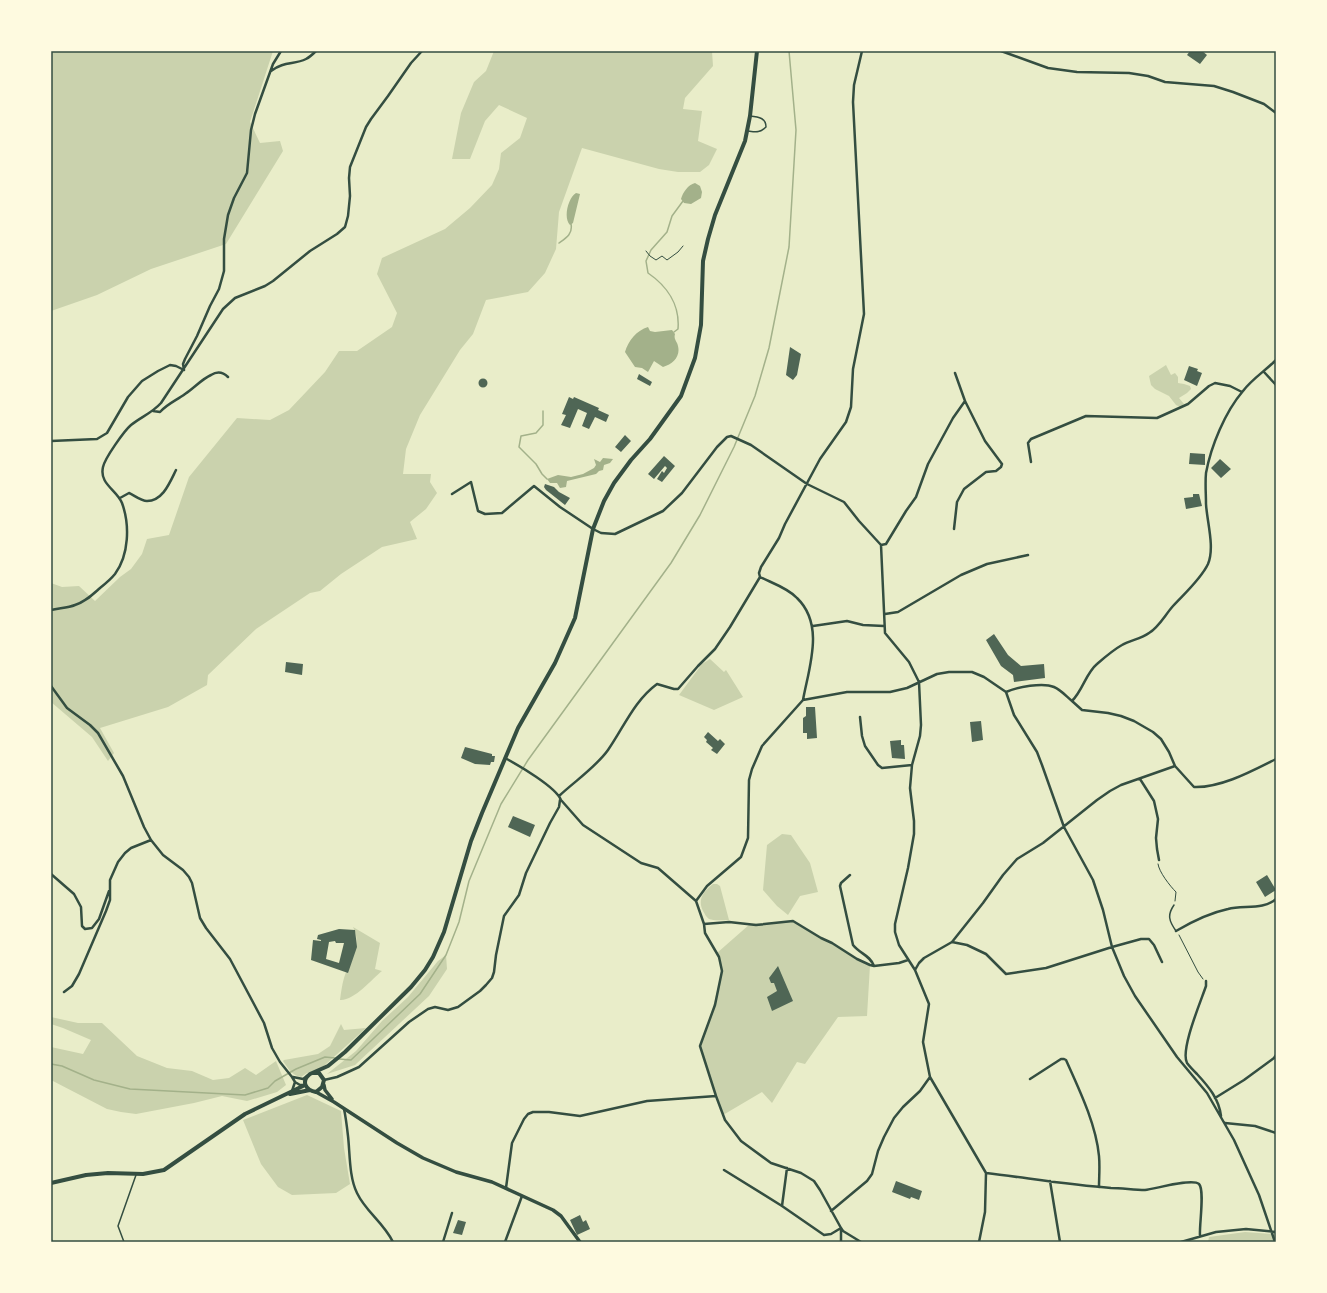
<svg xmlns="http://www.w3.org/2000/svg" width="1327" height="1293" viewBox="0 0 1327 1293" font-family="Roboto,sans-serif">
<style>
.green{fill:#cad2ad}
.water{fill:#a3b18a}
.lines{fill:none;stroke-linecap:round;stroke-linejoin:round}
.stream{stroke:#a3b18a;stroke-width:1.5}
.building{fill:#4f6655;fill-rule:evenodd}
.path{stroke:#344e41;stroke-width:1}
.service{stroke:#344e41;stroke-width:1.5}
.minor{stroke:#344e41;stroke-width:2.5}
.tertiary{stroke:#344e41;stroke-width:3.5}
.secondary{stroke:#344e41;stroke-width:4}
.neatline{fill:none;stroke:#344e41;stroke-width:1.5}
</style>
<rect width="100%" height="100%" fill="#e9edc9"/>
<path class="green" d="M 51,51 L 273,51 L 250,122 L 260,143 L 280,141 L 283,151 L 226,244 L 151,269 L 97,295 L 51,311 Z
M 494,51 L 712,51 L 713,66 L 685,98 L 683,109 L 702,111 L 698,141 L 717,149 L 709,165 L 700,172 L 678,172 L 659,169 L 582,148 L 559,212 L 556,249 L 545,273 L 528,292 L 486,300 L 473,334 L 460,350 L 420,415 L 406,449 L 403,474 L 431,474 L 430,482 L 437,493 L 426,509 L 410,522 L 417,539 L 382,547 L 341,574 L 320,591 L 310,593 L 256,629 L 208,675 L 207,685 L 168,707 L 100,728 L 114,753 L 108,761 L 92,737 L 51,702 L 51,583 L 62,587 L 79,586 L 95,601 L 120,577 L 131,569 L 142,554 L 147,539 L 169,535 L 189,477 L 237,418 L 270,420 L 289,410 L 325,372 L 339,351 L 357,351 L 392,327 L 397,313 L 377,274 L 382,258 L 445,229 L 470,208 L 492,185 L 499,169 L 501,153 L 520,138 L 527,118 L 499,105 L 485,121 L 470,159 L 452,159 L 461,113 L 474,82 L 486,71 Z
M 1166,365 L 1171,375 L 1175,373 L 1178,377 L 1178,383 L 1184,384 L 1190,386 L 1191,389 L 1187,393 L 1179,398 L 1184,404 L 1180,407 L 1176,405 L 1169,396 L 1155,389 L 1151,385 L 1149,376 Z
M 710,659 L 724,672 L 726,670 L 743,697 L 714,710 L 679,695 L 702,664 Z
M 782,834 L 791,835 L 810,863 L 818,892 L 800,896 L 788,915 L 777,906 L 763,890 L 767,845 Z
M 713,884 L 717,884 L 720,886 L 729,920 C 723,920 714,921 709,919 C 706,917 705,914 703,911 C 697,899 704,891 713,884 Z
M 793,921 L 857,959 L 870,965 L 867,1016 L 838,1017 L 805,1064 L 797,1062 L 772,1103 L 762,1092 L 723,1115 L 700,1046 L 709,1023 L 722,971 L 717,953 L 750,924 Z
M 353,927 L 380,943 L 375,969 L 382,971 C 372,979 354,1001 340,1000 C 341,992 342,985 344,978 C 349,960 363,945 353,927 Z
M 446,955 L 447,969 L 429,996 L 355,1065 L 327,1074 L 356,1051 L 382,1021 L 408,997 L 438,961 Z
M 51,1017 L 78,1023 L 102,1023 L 137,1056 L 167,1068 L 192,1071 L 213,1080 L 229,1078 L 245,1068 L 256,1075 L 276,1061 L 286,1085 L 277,1092 L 247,1101 L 222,1096 L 194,1103 L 136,1114 L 121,1112 L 107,1109 L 51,1080 L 51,1047 L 83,1054 L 91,1040 L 63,1028 L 51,1024 Z
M 341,1024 L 344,1030 L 366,1028 L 325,1065 L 318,1070 L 307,1073 L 301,1077 C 292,1076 288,1068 283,1061 L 284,1060 L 318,1054 L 330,1046 Z
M 307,1095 L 341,1111 L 344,1148 L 350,1184 L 336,1193 L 292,1195 L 278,1187 L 261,1164 L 243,1120 Z
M 1245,1232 L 1272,1234 L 1274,1242 L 1208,1242 L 1209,1237 Z"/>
<path class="water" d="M 695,183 L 700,186 L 702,192 L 701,198 L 691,204 L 684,203 L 681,199 C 683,192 688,185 695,183 Z
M 576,193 L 580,194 L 573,223 L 570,225 C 563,218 568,198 576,193 Z
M 648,327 L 650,331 L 655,332 L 672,330 L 675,334 C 674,338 675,339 677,343 C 682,355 674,364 663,367 L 654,361 L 648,372 L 642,368 L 635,367 L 625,352 C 628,341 637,330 648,327 Z
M 603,458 L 613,459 L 610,463 L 604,465 L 603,470 L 599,471 L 596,474 L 567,481 L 566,487 L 560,488 L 557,483 L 550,483 L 547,479 L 558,475 L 571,477 L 583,474 L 594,468 L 596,465 L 594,459 L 600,462 Z"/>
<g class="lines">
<path class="stream" d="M 559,243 C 566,238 573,234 571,224
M 674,332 L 678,329 C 680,305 667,286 648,273 L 646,261 L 651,250 L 667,232 L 672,216 L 683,201
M 543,411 L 543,425 L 536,433 L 521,436 L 519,447 L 536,464 L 542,474 L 547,479
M 339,1059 L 351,1060 L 420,994 L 446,955 L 459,922 L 469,881 L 501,804 L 528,760 L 671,563 L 700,515 L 734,447 L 755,396 L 769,348 L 789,247 L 796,130 L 789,51
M 51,1064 L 62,1066 L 94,1080 L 130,1089 L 245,1095 L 268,1088 L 275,1081 L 296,1069 L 325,1057 L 335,1058"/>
</g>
<path class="building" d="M 1190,51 L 1202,51 L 1207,55 L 1200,64 L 1187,55 Z
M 790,347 L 801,354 L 797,375 L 793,380 L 786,375 Z
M 1189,366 L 1198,369 L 1197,371 L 1202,373 L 1197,386 L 1184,380 Z
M 639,374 L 652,382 L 650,386 L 637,379 Z
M478.5 383a4.5 4.5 0 1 1 9 0a4.5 4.5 0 1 1-9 0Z
M 569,397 L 573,399 L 574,397 L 599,408 L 598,410 L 609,415 L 606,422 L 595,417 L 589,429 L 582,426 L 587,413 L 578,409 L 570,428 L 561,425 L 566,415 L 562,414 Z
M 625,435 L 631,441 L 621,452 L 615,447 Z
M 1190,453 L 1205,454 L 1205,465 L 1189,464 Z
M 664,456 L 675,466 L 662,482 L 657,479 L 662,471 L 664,473 L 667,468 L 665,466 L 654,479 L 648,474 Z
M 1220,459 L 1231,469 L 1221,478 L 1211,468 Z
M 545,484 L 554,487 L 559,492 L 570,498 L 565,505 L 546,490 L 544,487 Z
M 1193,494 L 1199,494 L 1202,506 L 1186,509 L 1184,498 L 1193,497 Z
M 994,634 L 1008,655 L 1021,666 L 1044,664 L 1045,678 L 1014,682 L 1013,675 L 1001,666 L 986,640 Z
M 286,662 L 303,664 L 302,675 L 285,672 Z
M 806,707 L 815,707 L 817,738 L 807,739 L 807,733 L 803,733 L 803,718 L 806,716 Z
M 981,721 L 983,740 L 972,742 L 970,722 Z
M 708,732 L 718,741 L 720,739 L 725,744 L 717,754 L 711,750 L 713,748 L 706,742 L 707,740 L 704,737 Z
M 901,740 L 901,745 L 904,745 L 905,759 L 892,758 L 890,741 Z
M 465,747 L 492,754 L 492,756 L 495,756 L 494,762 L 491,762 L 490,765 L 475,764 L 461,758 Z
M 513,816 L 535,825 L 530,837 L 508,827 Z
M 1267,875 L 1276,890 L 1265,897 L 1256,882 Z
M 339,929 L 355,930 L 357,947 L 348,973 L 311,960 L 313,940 L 321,941 L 321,940 L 317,939 L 318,935 ZM 335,941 L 336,943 L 344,943 L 339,963 L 326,959 L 329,942 Z
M 778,966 L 793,1001 L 772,1011 L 767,997 L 777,991 L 774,983 L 771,983 L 769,978 Z
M 896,1181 L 922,1191 L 919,1200 L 911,1197 L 910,1199 L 892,1192 Z
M 580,1215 L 583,1222 L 586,1220 L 590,1229 L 577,1235 L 570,1220 Z
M 458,1220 L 466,1222 L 462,1235 L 453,1233 Z"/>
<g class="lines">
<path class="path" d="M 646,251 L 650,256 L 656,260 L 662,256 L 667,260 L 678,252 L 683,246
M 1158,864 C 1159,872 1170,886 1176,892 L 1175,901
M 1179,935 L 1198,972 L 1203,979"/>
<path class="service" d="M 748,131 C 756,132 760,133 766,127 C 766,118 759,117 750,116
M 1174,905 C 1167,915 1169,921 1176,931
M 124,1242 L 118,1226 L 136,1175"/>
<path class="minor" d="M 1001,51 L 1048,68 L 1077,72 L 1129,73 L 1148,76 L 1165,82 L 1214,86 L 1233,92 L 1264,104 L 1276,113
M 271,71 C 284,61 294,65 306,59 C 310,57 313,54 316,51
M 184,370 L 183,364 L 185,359 L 197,336 L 210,306 L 219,289 L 224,271 L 224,239 L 228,215 L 234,198 L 247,173 L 251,130 L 255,114 L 273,64 L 281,51
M 1264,372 L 1276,385
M 153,411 L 160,412 C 167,404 177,400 185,394 C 194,388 202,379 211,375 C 217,371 223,372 228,377
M 51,441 L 97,439 L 107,433 L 128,397 L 142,381 L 158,371 L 170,365 L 176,366 L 184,370
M 1031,462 L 1028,443 L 1031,439 L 1086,416 L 1157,418 L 1188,404 L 1209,386 L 1215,383 L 1230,386 L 1242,392
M 452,494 L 471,482 L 478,511 L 485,514 L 502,513 L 534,486 L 560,507 L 593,529 L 601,533 L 615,534 L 663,511 L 682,493 L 717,447 L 727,437 L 731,436 L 751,445 L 807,484 L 844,502 L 859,521 L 881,545 L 885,633 L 909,662 L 919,682 L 921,725 L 920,736 L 912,765 L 910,788 L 914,821 L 914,834 L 908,868 L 895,924 L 895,932 L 899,945 L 915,970 L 929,1004 L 923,1042 L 930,1077 L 986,1173 L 985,1212 L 979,1242
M 120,498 L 129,493 C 134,495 141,501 147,501 C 163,501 170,482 176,470
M 954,529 L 957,502 L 964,489 L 986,472 L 996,471 L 1001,467 L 1002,464 L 985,441 L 965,401
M 881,545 L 886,544 L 906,511 L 916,497 L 928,464 L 953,418 L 965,401 L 955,373
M 760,577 C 772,583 788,588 797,598 C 825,625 809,667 803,700
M 51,610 C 59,608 68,608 75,605 C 85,602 92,595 100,588 C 105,584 111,579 115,574 C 129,555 130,525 122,503 C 117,490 99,484 103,467 C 105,458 124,431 131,425 C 141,417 152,413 161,403 L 223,309 L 235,298 L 265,286 L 273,281 L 310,251 L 337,234 L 345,227 L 348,216 L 350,196 L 349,178 L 350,167 L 366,127 L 371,119 L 388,96 L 411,63 L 422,51
M 885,614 L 898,612 L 961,575 L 987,564 L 1028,555
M 813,626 L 847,621 L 863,625 L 884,626
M 51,686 L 67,708 L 90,725 L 98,733 L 123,776 L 144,827 L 151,840 L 163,855 L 183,870 L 189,877 L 192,883 L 200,918 L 206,928 L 230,959 L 264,1023 L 272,1048 L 280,1062 L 292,1077 L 295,1082 L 292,1091
M 1006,692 C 1017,687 1043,682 1054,687 C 1061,690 1066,696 1072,701 C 1083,690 1086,673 1097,664 C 1105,657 1113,650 1122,645 C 1130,640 1141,639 1149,633 C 1159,627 1165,615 1173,606 C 1184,594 1201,579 1208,564 C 1215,547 1207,522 1206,504 C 1206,494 1205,483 1206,473 C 1211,446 1225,412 1243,391 C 1252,379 1265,371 1276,360
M 1072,701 L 1082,710 L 1108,713 L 1121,716 L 1134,721 L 1153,732 L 1161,739 L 1169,752 L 1175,766 L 1194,787 C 1221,788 1252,771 1276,759
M 860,717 L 862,736 L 865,746 L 878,765 L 882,768 L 912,765
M 505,758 C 518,765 556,787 561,800 L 583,825 L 641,863 L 658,868 L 696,901 L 704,924 L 705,933 L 719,957 L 722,971 L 715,1005 L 700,1046 L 716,1096 L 725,1120 L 741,1141 L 771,1163 L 801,1173 L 814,1181 L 820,1190 L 841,1228 L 843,1231 L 861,1242
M 1140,779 L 1154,801 L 1158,819 L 1156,838 L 1157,849 L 1159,860
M 559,796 C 575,781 596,767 608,750 C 624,727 634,701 657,684 L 674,689 L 678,689 L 698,666 L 715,649 L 730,627 L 760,577 L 759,573 L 761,567 L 779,538 L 785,524 L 820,459 L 846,422 L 851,407 L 853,369 L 864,314 L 853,102 L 854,85 L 862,51
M 51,874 L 74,894 L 81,907 L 82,926 L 85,929 L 92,928 L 99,919 L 109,891
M 850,875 L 841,883 L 840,886 L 853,945 C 860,954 870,955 874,966
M 696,901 L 707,886 L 741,857 L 748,838 L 749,780 L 752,769 L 762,746 L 803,700 L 847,692 L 890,692 L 907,688 L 937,674 L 949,672 L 972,672 L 984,677 L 1006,692 L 1014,715 L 1037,752 L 1042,765 L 1064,827 L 1093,880 L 1103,910 L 1112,947 L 1124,976 L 1135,996 L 1177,1057 L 1207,1093 L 1234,1140 L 1259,1195 L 1275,1242
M 704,924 L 729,922 L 756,925 L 793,921 L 821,938 L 832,943 L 857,959 L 870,965 L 874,966 L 899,963 L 908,960
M 1176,931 C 1193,921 1209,913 1228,909 C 1243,905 1264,910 1276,899
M 952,942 L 967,945 L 986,954 L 1006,974 L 1046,968 L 1112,947 L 1141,939 L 1149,939 L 1154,945 L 1162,962
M 915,970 L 919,963 L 924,958 L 952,942 L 983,903 L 1003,875 L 1017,859 L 1043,843 L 1097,800 L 1110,791 L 1121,785 L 1175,766
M 1206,981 L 1206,986 C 1201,1001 1180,1050 1187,1063 C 1190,1067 1194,1071 1197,1074 C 1209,1087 1219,1099 1221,1116
M 64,992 L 72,986 L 79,974 L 106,911 L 110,900 L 110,880 L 118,862 L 125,853 L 131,848 L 151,840
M 293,1077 L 303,1079 L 307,1076
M 1030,1079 L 1061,1059 L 1064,1059 L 1066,1060 C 1079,1089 1096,1124 1099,1156 C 1100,1166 1099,1177 1099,1187
M 324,1080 L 337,1077 L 359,1067 L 409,1022 L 428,1009 L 435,1007 L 448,1010 L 458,1007 L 480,991 L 486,985 L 492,978 L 494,972 L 496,955 L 504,916 L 519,895 L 526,873 L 550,823 L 559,807 L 560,800
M 295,1082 L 300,1085 L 304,1085
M 1215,1098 L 1244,1080 L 1274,1058 L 1276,1055
M 344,1109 C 346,1118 347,1127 348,1136 C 350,1153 349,1177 357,1193 C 366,1212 383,1222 393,1242
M 1225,1123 L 1255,1126 L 1276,1133
M 787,1168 L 782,1206 L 824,1235 L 831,1234 L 841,1228
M 724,1170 L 782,1206
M 986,1173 C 1028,1178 1069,1185 1111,1188 C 1122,1188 1134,1190 1145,1190 C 1155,1189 1192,1178 1199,1184 C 1205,1190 1199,1226 1200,1236
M 1050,1181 L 1060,1242
M 506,1188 L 512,1143 L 524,1119 L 528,1114 L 533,1112 L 549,1112 L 580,1116 L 647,1101 L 716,1096
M 831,1211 L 867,1181 L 872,1174 L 878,1151 L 884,1137 L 894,1118 L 903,1107 L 920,1091 L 930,1077
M 841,1228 L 841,1242
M 51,1240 L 52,1242
M 443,1242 L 452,1213
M 505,1242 L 522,1196
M 1181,1242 L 1216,1232 L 1246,1229 L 1276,1232"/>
<path class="tertiary" d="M 324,1085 L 325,1090 L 332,1099
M 316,1092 L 334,1102 L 397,1143 L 423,1158 L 456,1172 L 492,1182 L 553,1210 L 561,1216 L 580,1242"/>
<path class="secondary" d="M 313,1073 L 319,1073 L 324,1080 L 322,1087 L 316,1092 C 305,1090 301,1081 310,1074 L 328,1066 L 345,1052 L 411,987 L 425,970 L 433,957 L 444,932 L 471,841 L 482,813 L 518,728 L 555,663 L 575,618 L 593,529 L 604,501 L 614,483 L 631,460 L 650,439 L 681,396 L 695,358 L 701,325 L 703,261 L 708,239 L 715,215 L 745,141 L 750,116 L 757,51
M 290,1094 L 310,1090
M 51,1183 L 86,1175 L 108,1173 L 143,1174 L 164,1170 L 245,1114 L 305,1085"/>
</g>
<rect width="1327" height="1293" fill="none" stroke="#fefae0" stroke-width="104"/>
<rect x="52" y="52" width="1223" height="1189" class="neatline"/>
</svg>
